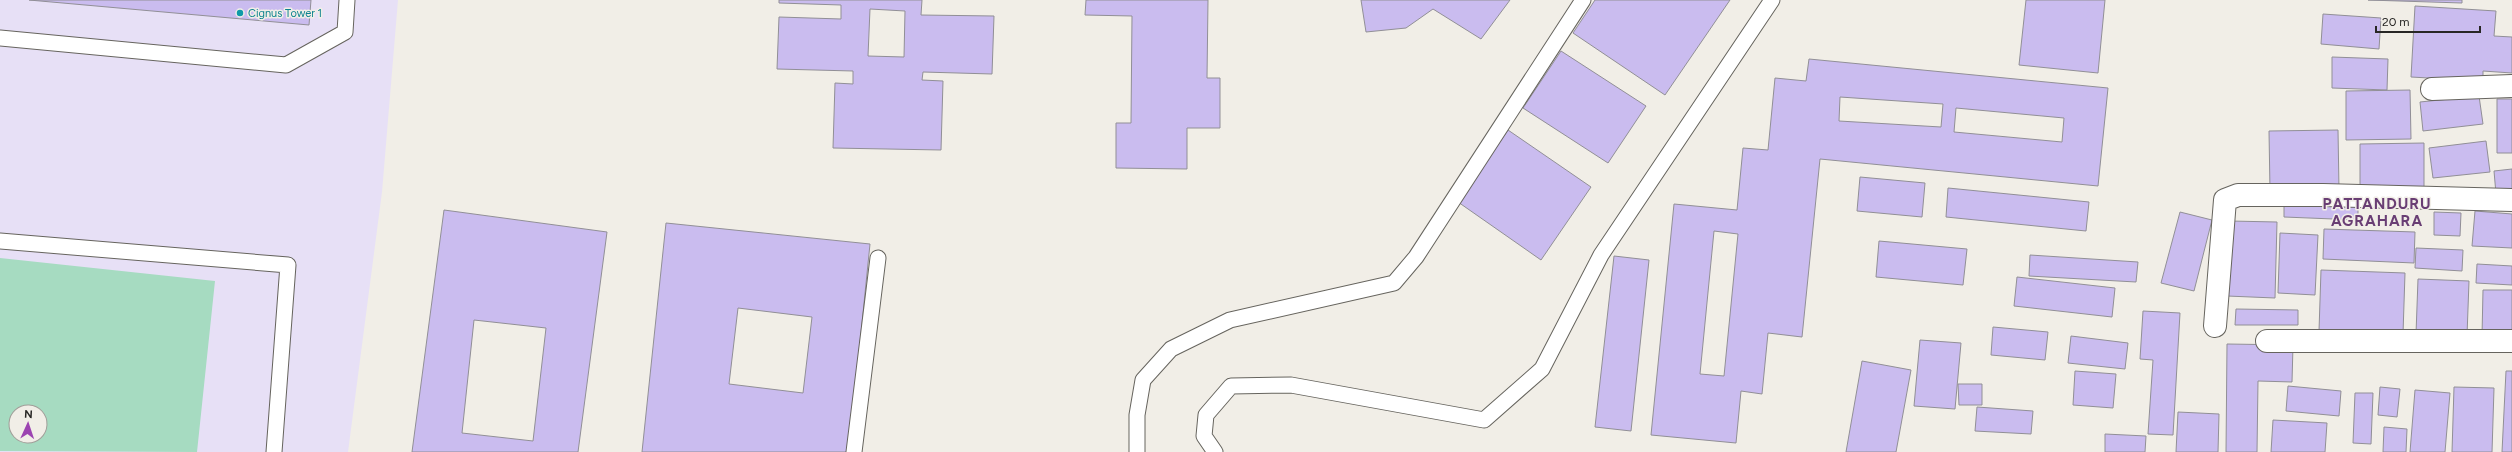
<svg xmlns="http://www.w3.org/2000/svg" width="2512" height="452" viewBox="0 0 2512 452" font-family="Figtree,sans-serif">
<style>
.commercial{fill:#e7e0f6;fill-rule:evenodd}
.green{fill:#a6dbc1;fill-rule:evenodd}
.building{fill:#cabcef;stroke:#918f96;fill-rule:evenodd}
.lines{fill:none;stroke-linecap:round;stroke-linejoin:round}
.service-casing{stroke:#66645e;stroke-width:17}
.minor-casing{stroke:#66645e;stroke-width:24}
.service{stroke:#fff;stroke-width:15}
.minor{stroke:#fff;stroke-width:22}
.culture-dot{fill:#0f9aa8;stroke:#f1eee7;stroke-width:1.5}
.labels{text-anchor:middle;stroke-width:3;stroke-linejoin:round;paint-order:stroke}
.culture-label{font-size:11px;fill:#0d838f;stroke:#f1eee7;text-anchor:start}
.district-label{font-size:15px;font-weight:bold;letter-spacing:1px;fill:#693e74;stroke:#f1eee7}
</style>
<rect width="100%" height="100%" fill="#f1eee7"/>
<path class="commercial" d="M 0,0 L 398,0 L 382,192 L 348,452 L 0,452 ZM 16,412 L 40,412 L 40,436 L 16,436 Z"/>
<path class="green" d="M 0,258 L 215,281 L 197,452 L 0,451 ZM 16,412 L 40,412 L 40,436 L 16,436 Z"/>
<path class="building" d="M 29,0 L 311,0 L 309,25 Z
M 779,0 L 922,0 L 921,15 L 994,16 L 992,74 L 923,72 L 922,80 L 943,81 L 941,150 L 833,148 L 835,83 L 853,84 L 853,71 L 777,69 L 779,17 L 841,19 L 841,5 L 779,3 ZM 870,9 L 905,11 L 904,57 L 868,56 Z
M 1086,0 L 1208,0 L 1207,78 L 1220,78 L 1220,128 L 1187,128 L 1187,169 L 1116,168 L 1116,123 L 1131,123 L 1132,16 L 1085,15 Z
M 1361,0 L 1510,0 L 1481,39 L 1433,9 L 1406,28 L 1366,32 Z
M 1595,0 L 1730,0 L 1665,95 L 1573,33 Z
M 2026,0 L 2105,0 L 2098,73 L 2019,65 Z
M 2368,0 L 2462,0 L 2462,3 Z
M 2415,6 L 2496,11 L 2494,36 L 2512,37 L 2512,73 L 2483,71 L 2483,81 L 2411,77 Z
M 2323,14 L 2381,18 L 2379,49 L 2321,44 Z
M 1561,51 L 1646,106 L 1608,163 L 1523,108 Z
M 2332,57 L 2388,59 L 2387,90 L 2332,88 Z
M 1809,59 L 2108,88 L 2098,186 L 1820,159 L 1802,337 L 1768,333 L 1762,394 L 1741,391 L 1736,443 L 1651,435 L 1674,204 L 1737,210 L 1743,148 L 1768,150 L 1775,78 L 1806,81 ZM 1840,97 L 1943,104 L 1941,127 L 1839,121 ZM 1956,108 L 2064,118 L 2062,142 L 1954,132 ZM 1714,231 L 1738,234 L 1724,376 L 1700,374 Z
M 2410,90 L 2411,139 L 2346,140 L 2346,91 Z
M 2479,96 L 2483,124 L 2423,131 L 2420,102 Z
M 2497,99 L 2512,99 L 2512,153 L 2497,153 Z
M 1508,130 L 1591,187 L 1541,260 L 1458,202 Z
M 2338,130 L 2339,190 L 2270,191 L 2269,131 Z
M 2486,141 L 2490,172 L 2433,178 L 2429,148 Z
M 2424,143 L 2424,188 L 2360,189 L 2360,144 Z
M 2512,169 L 2512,193 L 2496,194 L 2494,171 Z
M 1860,177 L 1925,183 L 1922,217 L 1857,211 Z
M 1948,188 L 2089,202 L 2086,231 L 1946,217 Z
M 2284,202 L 2358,205 L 2358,220 L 2284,217 Z
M 444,210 L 607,232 L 578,452 L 412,452 ZM 474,320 L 546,328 L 533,441 L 462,433 Z
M 2475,211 L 2512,214 L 2512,248 L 2472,246 Z
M 2180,212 L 2212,220 L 2194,291 L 2161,283 Z
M 2434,212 L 2461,213 L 2460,236 L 2434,235 Z
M 2230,221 L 2277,222 L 2275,298 L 2227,296 Z
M 666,223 L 870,244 L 849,452 L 642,452 ZM 738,308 L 812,317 L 803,393 L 729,384 Z
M 2324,229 L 2415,232 L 2414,263 L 2323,259 Z
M 2280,233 L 2318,235 L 2315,295 L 2278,293 Z
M 1879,241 L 1967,249 L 1963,285 L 1876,277 Z
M 2416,248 L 2463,250 L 2462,271 L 2415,268 Z
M 2030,255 L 2138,262 L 2136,282 L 2029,276 Z
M 1614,256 L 1649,260 L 1631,431 L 1595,427 Z
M 2477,264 L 2512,266 L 2512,285 L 2476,283 Z
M 2321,270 L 2405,273 L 2403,334 L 2319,331 Z
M 2017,277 L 2115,288 L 2112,317 L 2014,306 Z
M 2418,279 L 2469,281 L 2467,336 L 2416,334 Z
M 2483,290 L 2512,290 L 2512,337 L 2482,336 Z
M 2236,309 L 2298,310 L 2298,325 L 2235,325 Z
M 2143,311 L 2180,313 L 2173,435 L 2148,434 L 2153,360 L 2140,359 Z
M 1993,327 L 2048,332 L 2045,360 L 1991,355 Z
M 2071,336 L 2128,343 L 2125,369 L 2068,363 Z
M 1920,340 L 1961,343 L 1955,409 L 1914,406 Z
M 2227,344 L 2293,345 L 2292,382 L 2258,381 L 2257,452 L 2226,452 Z
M 1862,361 L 1911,370 L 1896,452 L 1846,452 Z
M 2075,371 L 2116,374 L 2113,408 L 2073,405 Z
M 2506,371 L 2512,371 L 2512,452 L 2502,452 Z
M 1958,384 L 1982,384 L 1982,405 L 1959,405 Z
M 2288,386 L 2341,391 L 2339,416 L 2286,411 Z
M 2380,387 L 2400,389 L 2397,417 L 2378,415 Z
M 2454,387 L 2494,388 L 2492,452 L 2452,452 Z
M 2415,390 L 2450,393 L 2445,452 L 2410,452 Z
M 2355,393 L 2373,393 L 2371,444 L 2353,443 Z
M 1977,407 L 2033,411 L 2031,434 L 1975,431 Z
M 2178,412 L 2219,414 L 2218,452 L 2176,452 Z
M 2273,420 L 2327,423 L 2325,452 L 2271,452 Z
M 2384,427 L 2407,429 L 2406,452 L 2383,452 Z
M 2105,434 L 2146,436 L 2145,452 L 2105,452 Z"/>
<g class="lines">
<defs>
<path id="service" d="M 0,38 L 286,65 L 345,32 L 347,0
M 0,241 L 288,265 L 274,452
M 854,452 L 878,258
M 1137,452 L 1137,415 L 1143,380 L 1171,349 L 1230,320 L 1394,283 L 1416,257 L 1583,0
M 1215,452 L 1204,436 L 1206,415 L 1231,386 L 1291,385 L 1484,420 L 1542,369 L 1601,255 L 1772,0"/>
<path id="minor" d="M 2432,89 L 2512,86
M 2215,326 L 2225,200 L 2238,195 L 2323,195 L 2512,200
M 2267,341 L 2512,341"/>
</defs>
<use href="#service" class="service-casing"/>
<use href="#minor" class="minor-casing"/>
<use href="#service" class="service"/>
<use href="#minor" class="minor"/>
</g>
<circle class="culture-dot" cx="240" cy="13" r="4"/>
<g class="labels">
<g class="culture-label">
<text x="248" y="17">Cignus Tower 1</text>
</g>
<g class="district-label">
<text x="2377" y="209">PATTANDURU<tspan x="2377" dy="17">AGRAHARA</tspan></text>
</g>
</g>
<g transform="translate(28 424) rotate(3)"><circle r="19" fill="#f1eee7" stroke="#a19e99"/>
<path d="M0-3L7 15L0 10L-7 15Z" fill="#9c44b1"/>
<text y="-6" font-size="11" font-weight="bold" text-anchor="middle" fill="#282725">N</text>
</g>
<path d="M2376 26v6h104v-6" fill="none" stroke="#282725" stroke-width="2"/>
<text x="2382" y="26" font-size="12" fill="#282725" stroke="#f1eee7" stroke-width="3" paint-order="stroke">20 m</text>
</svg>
